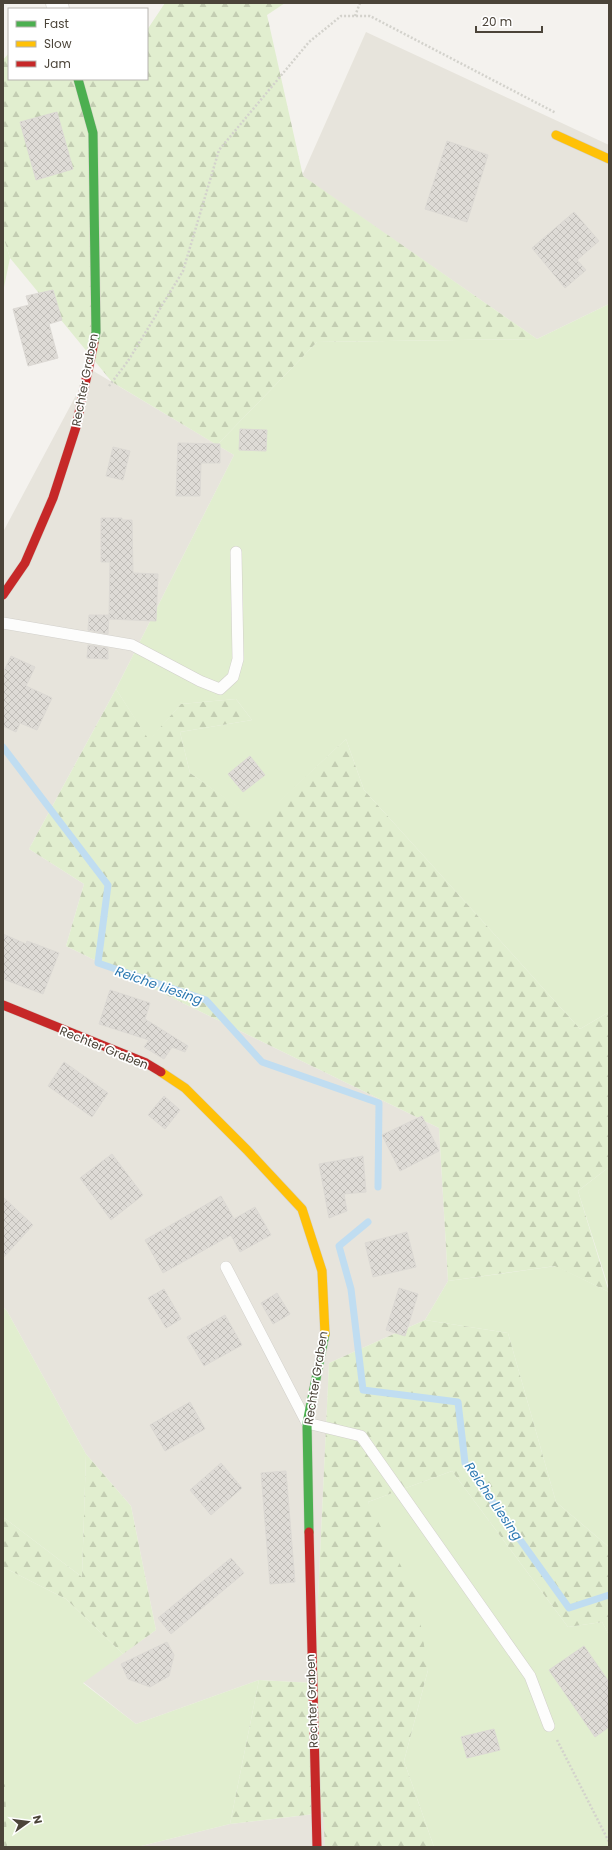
<svg xmlns="http://www.w3.org/2000/svg" width="612" height="1850" viewBox="0 0 612 1850" font-family="Poppins,sans-serif">
<style>
.residential{fill:#e7e4dc}
.green{fill:#e1eecf}
.forest{fill:url(#forest-firs)}
.lines{fill:none;stroke-linecap:round;stroke-linejoin:round}
.stream{stroke:#c0ddf1;stroke-width:7}
.building{fill:url(#building-cross-hatch);stroke:#dcd9d4}
.lane-casing{stroke:#d2d0cb;stroke-width:12}
.street-casing{stroke:#d2d0cb;stroke-width:23}
.fast-casing{stroke:#d3cfc5;stroke-width:10}
.slow-casing{stroke:#d3cfc5;stroke-width:10}
.jam-casing{stroke:#d3cfc5;stroke-width:10}
.path{stroke:#d3d2cc;stroke-width:2.5;stroke-dasharray:2 2;stroke-linecap:butt}
.lane{stroke:#fdfdfc;stroke-width:11}
.street{stroke:#fdfdfc;stroke-width:22}
.fast{stroke:#4caf50;stroke-width:9}
.slow{stroke:#ffc107;stroke-width:9}
.jam{stroke:#c62828;stroke-width:9}
.labels{text-anchor:middle;stroke-width:3.5;stroke-linejoin:round;paint-order:stroke}
.street-label{font-size:12px;fill:#4b4439;stroke:#fff}
.water-label{font-size:13px;font-style:italic;fill:#2e7ab2;stroke:#fff}
</style>
<defs>
<pattern id="forest-firs" width="22" height="20" patternUnits="userSpaceOnUse"><rect width="22" height="20" fill="#e1eecf"/><path d="M5 1l3.5 6h-7zM16 11l3.5 6h-7z" fill="#c3cdb2"/></pattern>
<pattern id="building-cross-hatch" width="8" height="8" patternUnits="userSpaceOnUse"><rect width="8" height="8" fill="#dedbd6"/><path d="M0 0l8 8M0 8l8-8" fill="none" stroke="#c0bdb8"/></pattern>
</defs>
<rect width="100%" height="100%" fill="#f4f2ee"/>
<path class="residential" d="M 366,32 L 609,145 L 609,304 L 537,339 L 302,176 Z
M 90,369 L 234,455 L 116,689 L 29,849 L 84,884 L 66,946 L 439,1128 L 448,1281 L 425,1320 L 329,1363 L 314,1683 L 259,1680 L 136,1724 L 83,1682 L 156,1630 L 131,1506 L 86,1454 L 7,1311 L 3,1307 L 3,532 Z
M 324,1813 L 325,1847 L 137,1847 L 230,1824 Z"/>
<path class="green" d="M 3,236 L 10,258 L 3,292 Z
M 609,304 L 609,1012 L 580,1029 L 364,790 L 346,739 L 258,822 L 190,773 L 180,732 L 252,720 L 236,699 L 181,704 L 149,741 L 116,689 L 234,455 L 217,445 L 317,342 L 537,339 Z
M 609,1167 L 609,1289 L 578,1191 Z
M 556,1266 L 609,1292 L 609,1547 L 556,1502 L 508,1333 L 425,1320 L 448,1281 Z
M 3,1307 L 7,1311 L 86,1454 L 82,1577 L 3,1517 Z
M 452,1471 L 568,1627 L 602,1622 L 609,1635 L 609,1847 L 434,1847 L 404,1761 L 428,1670 L 368,1502 Z
M 3,1567 L 66,1599 L 123,1654 L 83,1683 L 136,1724 L 259,1680 L 230,1824 L 137,1847 L 3,1847 Z"/>
<path class="forest" d="M 165,3 L 285,3 L 267,15 L 303,176 L 537,339 L 317,342 L 217,445 L 112,382 L 10,258 L 3,236 L 3,60 L 9,53 L 9,79 L 147,79 L 147,30 Z
M 116,689 L 149,740 L 181,704 L 236,699 L 252,720 L 180,732 L 190,773 L 258,821 L 346,739 L 364,790 L 580,1029 L 609,1012 L 609,1167 L 578,1191 L 609,1292 L 555,1266 L 448,1281 L 439,1128 L 66,946 L 84,884 L 29,849 Z
M 425,1320 L 508,1333 L 556,1502 L 609,1547 L 609,1635 L 602,1622 L 568,1627 L 452,1471 L 368,1502 L 416,1595 L 428,1670 L 404,1761 L 434,1847 L 325,1847 L 323,1813 L 230,1824 L 259,1680 L 314,1683 L 329,1363 Z
M 86,1454 L 131,1506 L 156,1630 L 123,1654 L 66,1599 L 3,1567 L 3,1517 L 82,1577 Z
M 3,1783 L 5,1785 L 7,1847 L 3,1847 Z"/>
<g class="lines">
<path class="stream" d="M 3,747 L 108,885 L 98,963 L 206,1000 L 262,1062 L 379,1103 L 378,1187
M 368,1222 L 339,1246 L 351,1289 L 363,1390 L 458,1402 L 465,1463 L 569,1608 L 609,1595"/>
</g>
<path class="building" d="M 57,112 L 73,169 L 36,180 L 20,122 Z
M 447,141 L 488,155 L 467,222 L 425,209 Z
M 574,212 L 599,241 L 577,260 L 586,270 L 565,288 L 532,248 Z
M 53,290 L 62,320 L 49,324 L 58,358 L 28,366 L 13,309 L 29,305 L 26,296 Z
M 240,429 L 267,430 L 266,451 L 239,450 Z
M 178,443 L 220,444 L 220,463 L 201,463 L 200,496 L 176,496 Z
M 113,447 L 130,451 L 123,480 L 106,476 Z
M 101,518 L 122,518 L 122,520 L 132,520 L 133,573 L 158,574 L 156,621 L 109,619 L 110,562 L 101,562 Z
M 89,615 L 109,615 L 108,634 L 88,630 Z
M 88,645 L 108,648 L 108,659 L 87,658 Z
M 11,656 L 35,667 L 26,686 L 52,698 L 37,730 L 20,723 L 16,732 L 3,726 L 3,673 Z
M 250,756 L 265,775 L 243,792 L 228,774 Z
M 3,934 L 26,944 L 27,941 L 59,953 L 43,994 L 3,979 Z
M 110,990 L 150,1003 L 145,1019 L 188,1046 L 185,1052 L 172,1047 L 164,1059 L 144,1047 L 149,1040 L 99,1024 Z
M 64,1062 L 108,1093 L 92,1117 L 48,1086 Z
M 164,1096 L 180,1110 L 165,1129 L 148,1115 Z
M 422,1116 L 439,1151 L 400,1171 L 382,1135 Z
M 112,1154 L 143,1195 L 111,1220 L 80,1178 Z
M 363,1156 L 366,1192 L 344,1194 L 347,1211 L 329,1218 L 319,1164 Z
M 221,1196 L 234,1219 L 255,1207 L 271,1235 L 240,1252 L 231,1235 L 163,1273 L 145,1240 Z
M 3,1197 L 33,1225 L 3,1258 Z
M 407,1232 L 416,1267 L 373,1277 L 365,1243 Z
M 399,1288 L 418,1294 L 405,1336 L 386,1330 Z
M 164,1289 L 181,1319 L 166,1328 L 148,1298 Z
M 277,1293 L 290,1314 L 273,1324 L 261,1303 Z
M 225,1315 L 242,1345 L 204,1366 L 187,1337 Z
M 190,1402 L 205,1429 L 165,1451 L 150,1425 Z
M 221,1463 L 242,1488 L 211,1515 L 190,1490 Z
M 286,1471 L 295,1582 L 270,1584 L 261,1473 Z
M 231,1558 L 244,1573 L 171,1634 L 158,1618 Z
M 167,1642 L 174,1655 L 169,1676 L 150,1687 L 128,1679 L 121,1664 Z
M 584,1646 L 609,1682 L 609,1727 L 595,1737 L 549,1670 Z
M 494,1729 L 500,1750 L 467,1758 L 461,1737 Z"/>
<g class="lines">
<defs>
<path id="lane" d="M 3,623 L 132,645 L 200,681 L 220,689 L 233,677 L 238,659 L 236,552
M 226,1267 L 307,1423 L 361,1436 L 530,1676 L 549,1726"/>
<path id="street" d="M 57,3 L 58,9"/>
<path id="fast" d="M 78,79 L 93,133 L 96,332 L 94,342
M 309,1532 L 307,1423 L 325,1334"/>
<path id="slow" d="M 556,135 L 609,159
M 161,1072 L 185,1088 L 247,1150 L 302,1209 L 322,1271 L 325,1334"/>
<path id="jam" d="M 3,595 L 25,563 L 53,498 L 76,427 L 94,342
M 3,1005 L 146,1063 L 161,1072
M 309,1532 L 317,1847"/>
</defs>
<use href="#lane" class="lane-casing"/>
<use href="#street" class="street-casing"/>
<use href="#fast" class="fast-casing"/>
<use href="#slow" class="slow-casing"/>
<use href="#jam" class="jam-casing"/>
<path class="path" d="M 355,16 L 360,3
M 109,386 L 128,361 L 183,271 L 219,150 L 309,42 L 341,16 L 370,16 L 556,113
M 557,1740 L 609,1842"/>
<use href="#lane" class="lane"/>
<use href="#street" class="street"/>
<use href="#fast" class="fast"/>
<use href="#slow" class="slow"/>
<use href="#jam" class="jam"/>
</g>
<g class="labels">
<g class="street-label">
<text transform="translate(85 380) rotate(-79)" y="4">Rechter Graben</text>
<text transform="translate(104 1048) rotate(22)" y="4">Rechter Graben</text>
<text transform="translate(316 1378) rotate(-81)" y="4">Rechter Graben</text>
<text transform="translate(312 1701) rotate(-92)" y="4">Rechter Graben</text>
</g>
<g class="water-label">
<text transform="translate(159 985) rotate(19)" y="5">Reiche Liesing</text>
<text transform="translate(494 1501) rotate(56)" y="5">Reiche Liesing</text>
</g>
</g>
<rect width="612" height="1850" fill="none" stroke="#4b4439" stroke-width="8"/>
<rect x="8" y="8" width="140" height="72" fill="#ffffff" stroke="#b7b4b0"/>
<rect x="16" y="21" width="20" height="6" fill="#4caf50" stroke="#b7b4b0"/>
<text x="44" y="28" font-size="12" fill="#4b4439">Fast</text>
<rect x="16" y="41" width="20" height="6" fill="#ffc107" stroke="#b7b4b0"/>
<text x="44" y="48" font-size="12" fill="#4b4439">Slow</text>
<rect x="16" y="61" width="20" height="6" fill="#c62828" stroke="#b7b4b0"/>
<text x="44" y="68" font-size="12" fill="#4b4439">Jam</text>
<g transform="translate(28 1822) rotate(76)" stroke="#ffffff" stroke-width="3" paint-order="stroke">
<path d="M0-3L7 15L0 10L-7 15Z" fill="#4b4439"/>
<text y="-6" font-size="11" font-weight="bold" text-anchor="middle" fill="#4b4439">N</text>
</g>
<path d="M476 26v6h66v-6" fill="none" stroke="#4b4439" stroke-width="2"/>
<text x="482" y="26" font-size="12" fill="#4b4439" stroke="#ffffff" stroke-width="3" paint-order="stroke">20 m</text>
</svg>
